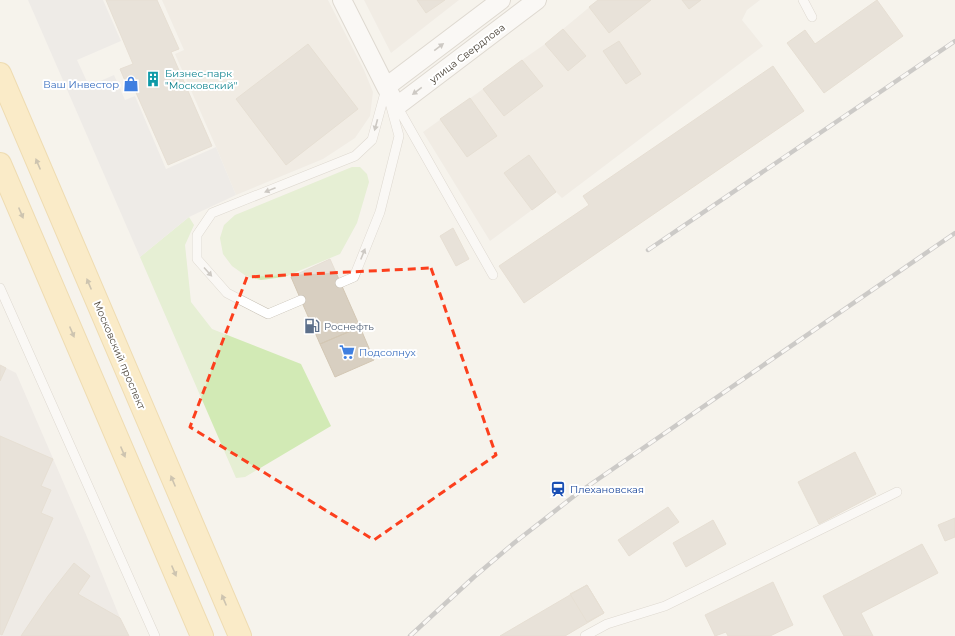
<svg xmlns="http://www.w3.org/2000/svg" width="955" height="636" viewBox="0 0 955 636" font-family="Montserrat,sans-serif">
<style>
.residential{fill:#eae5da}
.industrial{fill:#e6e2dd}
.green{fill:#d2eab5}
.parking{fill:#e5e3e0}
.building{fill:#d8cfc1;stroke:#d3c7b4}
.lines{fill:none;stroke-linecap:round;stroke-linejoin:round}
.lane-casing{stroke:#c2bbae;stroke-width:10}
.street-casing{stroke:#c2bbae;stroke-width:20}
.primary-casing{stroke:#e6c16a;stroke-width:24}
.lane{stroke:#fff;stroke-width:9}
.street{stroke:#fff;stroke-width:18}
.primary{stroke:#ffe39c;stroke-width:22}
.rail-casing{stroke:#9a9a9a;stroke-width:4.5}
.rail{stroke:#fff;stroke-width:3;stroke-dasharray:9;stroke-linecap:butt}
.oneway{fill:#9c9892}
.oneway2{fill:#9c8c66}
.marked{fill:none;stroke:#fc3f1d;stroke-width:3;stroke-dasharray:8 5;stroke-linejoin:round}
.labels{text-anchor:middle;stroke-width:4;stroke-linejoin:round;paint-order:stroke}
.street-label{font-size:10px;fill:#4b4439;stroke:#fff}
.culture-label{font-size:10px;fill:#0d838f;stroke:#fff;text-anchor:start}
.shop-label{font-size:10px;fill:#366cbe;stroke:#fff;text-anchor:end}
.service-label{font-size:10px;fill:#4e5e75;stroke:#fff;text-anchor:start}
.transit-label{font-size:10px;fill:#164399;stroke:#fff;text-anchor:start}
</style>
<rect width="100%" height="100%" fill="#f6f3ec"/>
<path class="residential" d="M 162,0 L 328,0 L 364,70 L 373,92 L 370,116 L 355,138 L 323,159 L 236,195 L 216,147 L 175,54 L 184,50 Z
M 364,0 L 459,0 L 391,53 Z
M 598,0 L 760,0 L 747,10 L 742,20 L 763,46 L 562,198 L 556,192 L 490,241 L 423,132 L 483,89 L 522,60 L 545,44 Z"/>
<path class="industrial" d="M 0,365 L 16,373 L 87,537 L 120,618 L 129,636 L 0,636 Z"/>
<path class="green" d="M 352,167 L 360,167 L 367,174 L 369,182 L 357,223 L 340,254 L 284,277 L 261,280 L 246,276 L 232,266 L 223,254 L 220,238 L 224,225 L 235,215 Z
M 189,217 L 194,225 L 185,245 L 191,302 L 212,329 L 301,364 L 331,426 L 245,477 L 236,478 L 140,257 Z"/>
<path class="parking" d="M 28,0 L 103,0 L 121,41 L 77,60 L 89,86 L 114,75 L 125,100 L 135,96 L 166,169 L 216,147 L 236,195 L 189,217 L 140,257 Z"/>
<path class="building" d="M 106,0 L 157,0 L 179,49 L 171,52 L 212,146 L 168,165 L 134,88 L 129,90 L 120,69 L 133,64 Z
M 417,0 L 445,0 L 426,13 Z
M 598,0 L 651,0 L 609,33 L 589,7 Z
M 682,0 L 701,0 L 689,9 Z
M 877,0 L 903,36 L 824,93 L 787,43 L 805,30 L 815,44 Z
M 563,29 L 586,56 L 568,71 L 545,44 Z
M 619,41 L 641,74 L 626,84 L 603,51 Z
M 308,44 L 358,109 L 286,165 L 236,99 Z
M 522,60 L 543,86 L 504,116 L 483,89 Z
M 773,66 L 804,111 L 524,303 L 499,266 L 589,205 L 583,196 Z
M 470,98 L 497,136 L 467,157 L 440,119 Z
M 529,155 L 556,192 L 532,210 L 504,173 Z
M 453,228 L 469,259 L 456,266 L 440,236 Z
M 330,259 L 360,327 L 320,344 L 291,277 Z
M 360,327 L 374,360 L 335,377 L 320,344 Z
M 0,365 L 6,368 L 0,381 Z
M 0,436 L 53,459 L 41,486 L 51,490 L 41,513 L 53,518 L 2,635 L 0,634 Z
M 855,452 L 876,494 L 819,524 L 798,482 Z
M 668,507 L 679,522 L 629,556 L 618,540 Z
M 955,518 L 955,537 L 945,541 L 938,525 Z
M 713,520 L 726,544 L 686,567 L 673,543 Z
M 922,544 L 938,573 L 861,613 L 873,636 L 844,636 L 823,596 Z
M 74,563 L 90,576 L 78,594 L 120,618 L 129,636 L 21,636 L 48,596 Z
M 773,582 L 793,625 L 770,636 L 728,636 L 726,632 L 715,636 L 705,615 Z
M 587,585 L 604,613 L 565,636 L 500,636 Z
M 587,585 L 604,613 L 587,622 L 570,594 Z"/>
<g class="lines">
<defs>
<path id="lane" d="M 803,0 L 812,17
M 397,106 L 493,275
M 340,283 L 354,277 L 380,212 L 399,136 L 390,103
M 0,288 L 155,636
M 301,300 L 268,314 L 227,293 L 197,259 L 197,235 L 212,213 L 355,156 L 372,140 L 386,89
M 585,636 L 607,624 L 665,606 L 897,492"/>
<path id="street" d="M 342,0 L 386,87 L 397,106 L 537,0
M 386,87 L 501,0"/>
<path id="primary" d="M 0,74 L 240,636
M 0,164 L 202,636"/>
</defs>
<use href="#lane" class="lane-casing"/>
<use href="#street" class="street-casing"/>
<use href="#primary" class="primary-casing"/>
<use href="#lane" class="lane"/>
<use href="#street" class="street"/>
<use href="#primary" class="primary"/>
<defs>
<path id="rail" d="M 648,250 L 955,41
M 410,636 L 474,577 L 514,543 L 578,493 L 955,233"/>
</defs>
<use href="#rail" class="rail-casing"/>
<use href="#rail" class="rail"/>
</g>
<defs><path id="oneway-solid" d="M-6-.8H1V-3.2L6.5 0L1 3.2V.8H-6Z"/></defs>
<g class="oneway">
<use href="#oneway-solid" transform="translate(439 47) rotate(-37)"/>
<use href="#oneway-solid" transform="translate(417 91) rotate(143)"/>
<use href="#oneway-solid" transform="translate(376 125) rotate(105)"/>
<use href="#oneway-solid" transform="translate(270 190) rotate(158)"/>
<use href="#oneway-solid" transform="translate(363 254) rotate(-68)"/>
<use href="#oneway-solid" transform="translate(208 272) rotate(48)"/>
</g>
<g class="oneway2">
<use href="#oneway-solid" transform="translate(38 164) rotate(-113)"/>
<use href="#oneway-solid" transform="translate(21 213) rotate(67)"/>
<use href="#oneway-solid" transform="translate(89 284) rotate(-113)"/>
<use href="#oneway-solid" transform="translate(72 332) rotate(67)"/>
<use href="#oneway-solid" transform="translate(123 452) rotate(67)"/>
<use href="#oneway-solid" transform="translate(173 481) rotate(-113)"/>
<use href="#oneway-solid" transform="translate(174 571) rotate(67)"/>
<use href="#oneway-solid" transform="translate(224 600) rotate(-113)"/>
</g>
<path d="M0 0H955V636H0ZM 431,268 L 496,455 L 374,540 L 190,427 L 247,277 Z" fill="#f6f3ec" fill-opacity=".55" fill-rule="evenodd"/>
<path class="marked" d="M 431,268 L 496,455 L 374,540 L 190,427 L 247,277 Z"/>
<defs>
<symbol id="building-bare" viewBox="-9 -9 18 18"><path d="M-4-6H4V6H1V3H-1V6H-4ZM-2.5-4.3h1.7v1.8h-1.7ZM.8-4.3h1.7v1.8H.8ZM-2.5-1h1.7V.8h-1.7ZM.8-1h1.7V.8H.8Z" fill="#0f9aa8" stroke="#fff" stroke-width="2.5" paint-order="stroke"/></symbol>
<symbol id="shop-bare" viewBox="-9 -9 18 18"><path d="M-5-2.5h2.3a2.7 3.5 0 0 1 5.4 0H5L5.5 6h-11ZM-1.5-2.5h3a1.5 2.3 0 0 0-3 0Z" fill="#3f7fe0" stroke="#fff" stroke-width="2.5" paint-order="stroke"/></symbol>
<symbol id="fuel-bare" viewBox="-9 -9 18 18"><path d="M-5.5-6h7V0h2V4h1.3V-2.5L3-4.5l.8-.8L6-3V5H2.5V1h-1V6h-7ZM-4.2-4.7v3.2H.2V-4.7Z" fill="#5c6f8a" stroke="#fff" stroke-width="2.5" paint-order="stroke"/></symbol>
<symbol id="supermarket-bare" viewBox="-9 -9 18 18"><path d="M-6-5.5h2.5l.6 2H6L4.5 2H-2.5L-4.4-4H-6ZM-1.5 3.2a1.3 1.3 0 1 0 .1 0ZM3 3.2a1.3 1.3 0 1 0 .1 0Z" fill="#3f7fe0" stroke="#fff" stroke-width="2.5" paint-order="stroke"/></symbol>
<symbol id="station-bare" viewBox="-9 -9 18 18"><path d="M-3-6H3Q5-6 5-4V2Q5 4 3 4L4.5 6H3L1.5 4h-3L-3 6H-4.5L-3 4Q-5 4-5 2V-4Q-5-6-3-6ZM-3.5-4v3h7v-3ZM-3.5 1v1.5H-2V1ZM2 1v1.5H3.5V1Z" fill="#1a4fb4" stroke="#fff" stroke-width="2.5" paint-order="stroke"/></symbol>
</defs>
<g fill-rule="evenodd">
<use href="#building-bare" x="142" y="68" width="22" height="22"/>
<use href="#shop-bare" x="120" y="73" width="22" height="22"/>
<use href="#fuel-bare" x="301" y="315" width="22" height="22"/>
<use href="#supermarket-bare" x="336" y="341" width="22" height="22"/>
<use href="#station-bare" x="547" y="478" width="22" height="22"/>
</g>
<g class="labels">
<g class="street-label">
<text transform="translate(467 53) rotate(-37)" y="4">улица Свердлова</text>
<text transform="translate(120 355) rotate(67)" y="4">Московский проспект</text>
</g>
<g class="culture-label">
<text x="165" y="77">Бизнес-парк<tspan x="165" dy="12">"Московский"</tspan></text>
</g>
<g class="shop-label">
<text x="119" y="88">Ваш Инвестор</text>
<text x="359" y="356" text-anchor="start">Подсолнух</text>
</g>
<g class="service-label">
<text x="324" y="330">Роснефть</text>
</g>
<g class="transit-label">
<text x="570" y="493">Плехановская</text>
</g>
</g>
</svg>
